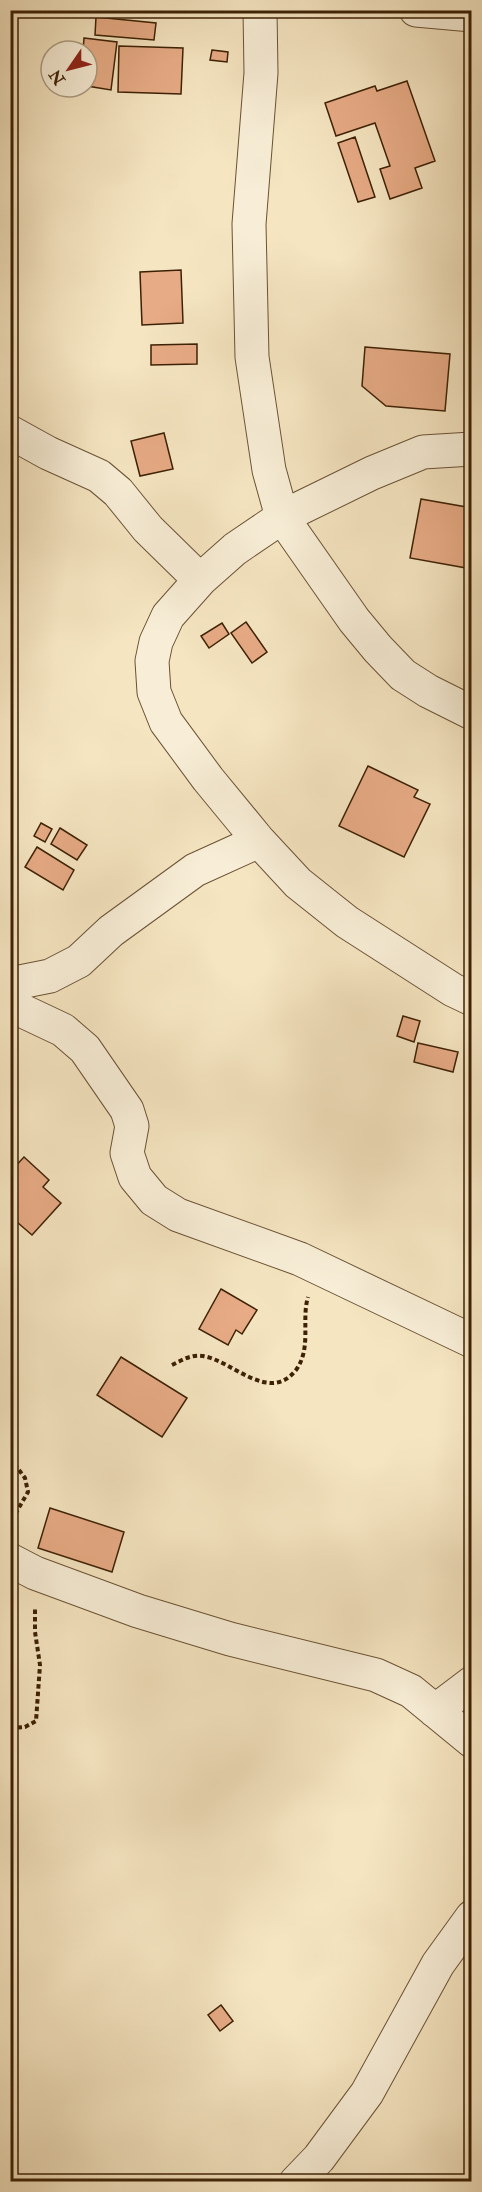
<svg xmlns="http://www.w3.org/2000/svg" width="482" height="2192" viewBox="0 0 482 2192" font-family="'IM FELL Double Pica',serif">
<style>
.building{fill:#e7ab85;stroke:#3d2105;stroke-width:1.5}
.lines{fill:none;stroke-linecap:round;stroke-linejoin:round}
.minor-casing{stroke:#6b5234;stroke-width:35}
.path{stroke:#3d2105;stroke-width:4;stroke-dasharray:4.5 3;stroke-linecap:butt}
.minor{stroke:#f8eed7;stroke-width:33}
</style>
<rect width="100%" height="100%" fill="#f5e5c1"/>
<filter id="stains"><feTurbulence type="fractalNoise" baseFrequency=".00333" numOctaves="4"/><feColorMatrix values="0 0 0 0 .2 0 0 0 0 .09 0 0 0 0 .02 0 0 0 .5 -.17"/></filter>
<radialGradient id="worn" r=".72"><stop offset=".6" stop-color="#630" stop-opacity="0"/><stop offset="1" stop-color="#630" stop-opacity=".3"/></radialGradient>
<path class="building" d="M 96,17 L 156,23 L 154,40 L 95,35 Z
M 84,38 L 117,42 L 111,90 L 87,86 L 87,51 L 83,51 Z
M 119,46 L 183,48 L 181,94 L 118,92 Z
M 212,50 L 228,52 L 227,62 L 210,60 Z
M 407,81 L 435,161 L 415,168 L 422,188 L 390,199 L 380,169 L 390,166 L 375,123 L 336,136 L 325,103 L 375,86 L 377,91 Z
M 355,137 L 375,197 L 358,202 L 338,143 Z
M 181,270 L 183,323 L 142,325 L 140,272 Z
M 197,344 L 197,364 L 151,365 L 151,345 Z
M 365,347 L 450,354 L 445,411 L 386,406 L 362,386 Z
M 164,433 L 173,469 L 140,476 L 131,441 Z
M 421,499 L 472,508 L 472,569 L 410,558 Z
M 246,622 L 267,652 L 252,663 L 231,633 Z
M 222,623 L 229,634 L 209,648 L 201,636 Z
M 368,766 L 418,790 L 414,797 L 430,804 L 404,857 L 339,826 Z
M 41,823 L 52,829 L 45,842 L 34,836 Z
M 60,828 L 87,845 L 77,860 L 51,844 Z
M 37,847 L 74,870 L 63,890 L 25,867 Z
M 403,1016 L 420,1021 L 414,1042 L 397,1036 Z
M 418,1043 L 458,1052 L 453,1072 L 414,1062 Z
M 24,1157 L 49,1180 L 43,1187 L 61,1203 L 32,1235 L 10,1216 L 10,1172 Z
M 221,1289 L 257,1310 L 242,1334 L 236,1330 L 228,1345 L 199,1329 Z
M 121,1357 L 187,1398 L 162,1437 L 97,1395 Z
M 50,1508 L 124,1532 L 112,1572 L 38,1548 Z
M 221,2005 L 233,2021 L 220,2031 L 208,2015 Z"/>
<g class="lines">
<defs>
<path id="minor" d="M 260,10 L 261,73 L 249,224 L 252,357 L 269,470 L 282,517 L 354,620 L 378,649 L 403,675 L 428,691 L 472,713
M 416,10 L 472,15
M 10,432 L 48,453 L 99,476 L 118,492 L 148,529 L 200,580
M 472,449 L 423,452 L 372,473 L 282,517 L 235,549 L 200,580 L 168,616 L 156,642 L 152,661 L 154,692 L 166,722 L 208,779 L 259,841 L 298,883 L 347,922 L 453,990 L 472,999
M 10,984 L 50,976 L 79,961 L 111,931 L 195,870 L 259,841
M 10,1005 L 63,1030 L 85,1049 L 127,1110 L 132,1126 L 127,1153 L 135,1177 L 154,1200 L 178,1215 L 300,1259 L 472,1341
M 10,1560 L 35,1573 L 138,1611 L 230,1639 L 376,1675 L 411,1691 L 472,1741
M 435,1711 L 472,1683
M 296,2182 L 319,2158 L 367,2093 L 438,1964 L 472,1917"/>
</defs>
<use href="#minor" class="minor-casing"/>
<path class="path" d="M 10,1309 C 18,1320 17,1332 10,1343
M 172,1365 C 182,1360 192,1354 203,1356 C 233,1361 269,1404 296,1370 C 312,1348 301,1320 308,1297
M 10,1458 L 25,1478 L 28,1492 L 10,1523
M 10,1728 L 25,1727 L 36,1721 L 40,1665 L 35,1632 L 35,1607"/>
<use href="#minor" class="minor"/>
</g>
<rect width="482" height="2192" fill="none" stroke="#f5e5c1" stroke-width="36"/>
<rect x="12" y="12" width="458" height="2168" fill="none" stroke="#3d2105" stroke-width="3"/>
<rect x="18" y="18" width="446" height="2156" fill="none" stroke="#3d2105" stroke-width="1.5"/>
<g transform="translate(69 69) rotate(235)"><circle r="28" fill="#f8eed7" stroke="#ad9c83" stroke-width="1.5"/>
<path d="M0-4.5L10 22L0 15L-10 22Z" fill="#8f2418"/>
<text y="-9" font-size="16" font-weight="bold" text-anchor="middle" fill="#3d2105">N</text>
</g>
<rect width="100%" height="100%" filter="url(#stains)"/>
<rect width="100%" height="100%" fill="url(#worn)"/>
</svg>
